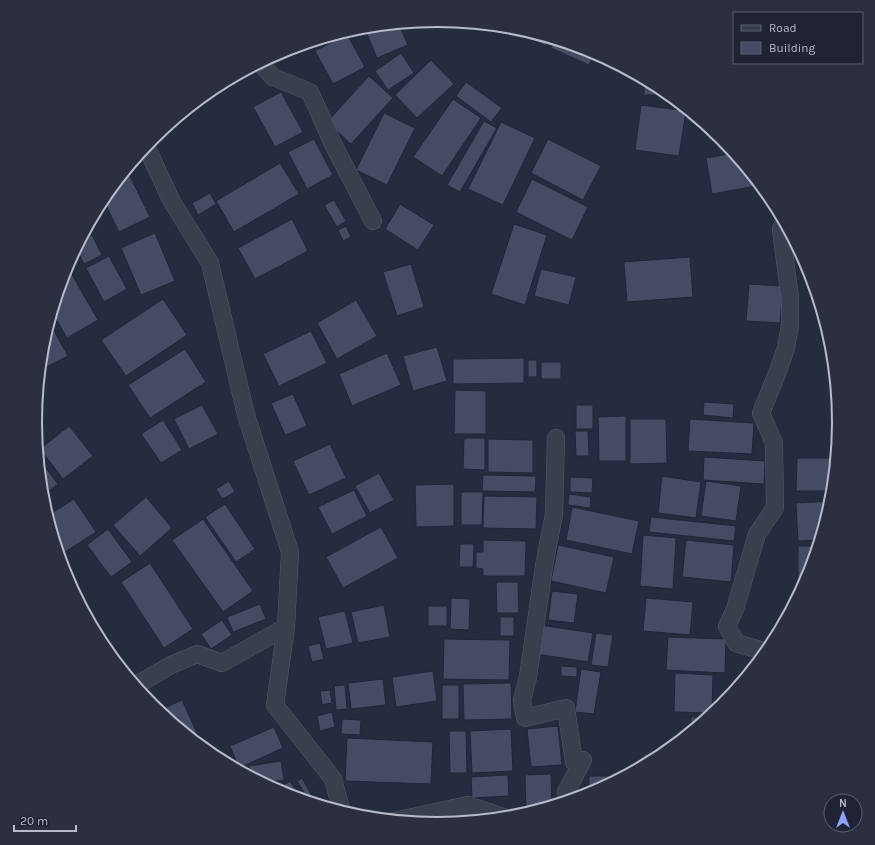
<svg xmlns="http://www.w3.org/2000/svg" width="875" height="845" viewBox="0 0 875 845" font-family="Karla,sans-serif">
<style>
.building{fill:#454b62;stroke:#212537}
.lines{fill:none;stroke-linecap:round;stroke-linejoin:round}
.street-casing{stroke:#55596a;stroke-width:18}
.street{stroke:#3a3f50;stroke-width:17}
.rim{fill:none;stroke:#b7baca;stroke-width:2}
</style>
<rect width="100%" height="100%" fill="#262c40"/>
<path class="building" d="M 399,24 L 408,45 L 377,58 L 364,27 Z
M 506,27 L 516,28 L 550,38 L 546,46 L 505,29 Z
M 347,34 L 365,67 L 333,84 L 315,51 Z
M 555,40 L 595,52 L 589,65 L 551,48 Z
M 401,53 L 414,73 L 388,90 L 375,71 Z
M 431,60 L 454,84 L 417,118 L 395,95 Z
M 369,76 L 393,98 L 351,144 L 327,122 Z
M 644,79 L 661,88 L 670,95 L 644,95 Z
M 466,82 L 502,108 L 491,122 L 456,96 Z
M 281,92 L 303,132 L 275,147 L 253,107 Z
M 453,99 L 481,118 L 442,176 L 413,157 Z
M 641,105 L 686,111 L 679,156 L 635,150 Z
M 384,113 L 415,128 L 387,185 L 356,170 Z
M 484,121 L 497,128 L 460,192 L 447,185 Z
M 501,122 L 535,138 L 503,205 L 468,189 Z
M 314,139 L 333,175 L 307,189 L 288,152 Z
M 548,139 L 601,166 L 583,200 L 531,173 Z
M 734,153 L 761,185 L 712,194 L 706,158 Z
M 280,163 L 299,194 L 234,232 L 216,201 Z
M 127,170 L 150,217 L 119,232 L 103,199 Z
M 532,179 L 588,207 L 572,240 L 516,212 Z
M 210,193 L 216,204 L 198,215 L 192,203 Z
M 334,200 L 346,221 L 337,227 L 324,205 Z
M 400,204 L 434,225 L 418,250 L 385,229 Z
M 292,219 L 308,251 L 255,279 L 238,248 Z
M 514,224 L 547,235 L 525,305 L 491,294 Z
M 346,226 L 351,237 L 343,241 L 338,230 Z
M 155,233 L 175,281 L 141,295 L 121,248 Z
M 92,235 L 102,255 L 84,264 L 76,249 L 81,240 Z
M 109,256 L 127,289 L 104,302 L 86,268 Z
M 690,257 L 693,297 L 627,302 L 624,262 Z
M 411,264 L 424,307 L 397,316 L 383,272 Z
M 67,266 L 98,320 L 67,338 L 52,312 Z
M 541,269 L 576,277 L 569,305 L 534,296 Z
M 749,284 L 783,286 L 780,323 L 746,321 Z
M 163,299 L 187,335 L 126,376 L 101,340 Z
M 356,300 L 377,336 L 337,359 L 317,323 Z
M 49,322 L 68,356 L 44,368 L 41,362 L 43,344 Z
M 311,331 L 327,363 L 279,386 L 263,354 Z
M 437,347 L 447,381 L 413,391 L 403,356 Z
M 185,349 L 206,382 L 150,418 L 128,385 Z
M 387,353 L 401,385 L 352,406 L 339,374 Z
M 524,358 L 524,383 L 453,384 L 453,359 Z
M 528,360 L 537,360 L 537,377 L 528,377 Z
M 541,362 L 561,362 L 561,379 L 541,379 Z
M 455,390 L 486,391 L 486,434 L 454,434 Z
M 293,394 L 307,426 L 285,435 L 271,403 Z
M 704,402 L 734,404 L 733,418 L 703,415 Z
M 202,405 L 218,434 L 189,449 L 174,419 Z
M 576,405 L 593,405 L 593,429 L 576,429 Z
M 626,416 L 626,461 L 599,461 L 598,417 Z
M 630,419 L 666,419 L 667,463 L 630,464 Z
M 690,419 L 754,423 L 752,454 L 688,451 Z
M 163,420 L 182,450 L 161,463 L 141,434 Z
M 35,423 L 44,436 L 37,441 Z
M 69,426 L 93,456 L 63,479 L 40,449 Z
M 575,431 L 588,431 L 589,456 L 576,456 Z
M 464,438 L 485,438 L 485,470 L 463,469 Z
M 488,439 L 533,440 L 533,473 L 488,472 Z
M 330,444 L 346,478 L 309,495 L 293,461 Z
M 704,457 L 765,461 L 764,484 L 703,480 Z
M 797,458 L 836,458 L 833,491 L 796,491 Z
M 39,459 L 58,484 L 42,496 Z
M 379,473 L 394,500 L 370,513 L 355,486 Z
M 483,475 L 536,476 L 535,492 L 482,491 Z
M 662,476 L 701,482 L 696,518 L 658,513 Z
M 570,477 L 593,478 L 592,493 L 570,492 Z
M 229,481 L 235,492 L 222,499 L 216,489 Z
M 706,481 L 741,486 L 736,521 L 701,516 Z
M 454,484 L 454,526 L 416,527 L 415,485 Z
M 354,490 L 367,516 L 332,534 L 318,507 Z
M 461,492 L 483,492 L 482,525 L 461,525 Z
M 569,494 L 591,497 L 590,508 L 568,505 Z
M 484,496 L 537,497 L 536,529 L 483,528 Z
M 146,497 L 172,528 L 140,556 L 113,525 Z
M 74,499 L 96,532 L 59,556 L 47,516 Z
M 832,501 L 820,540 L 798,541 L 796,503 Z
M 225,504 L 255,549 L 236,562 L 205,517 Z
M 572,507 L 639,521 L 632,554 L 566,540 Z
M 651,517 L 736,526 L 734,541 L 649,532 Z
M 203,519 L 253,591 L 223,612 L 172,540 Z
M 381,527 L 398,558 L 343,588 L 326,557 Z
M 108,529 L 132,562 L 111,577 L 87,545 Z
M 643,535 L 676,538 L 673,589 L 640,586 Z
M 483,540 L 526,541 L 525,576 L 483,576 L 483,569 L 476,568 L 476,552 L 483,552 Z
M 686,540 L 734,545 L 731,582 L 682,577 Z
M 460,544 L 474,544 L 473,567 L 459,567 Z
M 558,545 L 614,557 L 606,593 L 551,581 Z
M 798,546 L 819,546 L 809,577 L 805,584 L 798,584 Z
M 150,563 L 193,629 L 164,648 L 121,582 Z
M 496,582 L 518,582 L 519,613 L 497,613 Z
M 552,591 L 578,594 L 574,623 L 548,620 Z
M 451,598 L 470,599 L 469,630 L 450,629 Z
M 646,598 L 693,602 L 690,635 L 643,631 Z
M 260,604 L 266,619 L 233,632 L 227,617 Z
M 384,605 L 390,637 L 358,643 L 351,612 Z
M 428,606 L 447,606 L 447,626 L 428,626 Z
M 345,611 L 353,643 L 326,649 L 318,617 Z
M 500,617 L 514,617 L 514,636 L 500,636 Z
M 222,620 L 232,635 L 211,649 L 201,634 Z
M 540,625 L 593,633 L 588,662 L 536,654 Z
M 596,633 L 613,635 L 608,667 L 591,665 Z
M 668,637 L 726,639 L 725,673 L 666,670 Z
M 444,639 L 510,640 L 509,680 L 443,679 Z
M 320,643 L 324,659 L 312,662 L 308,646 Z
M 561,666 L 577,667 L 577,677 L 561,676 Z
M 581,669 L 601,672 L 594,714 L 575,712 Z
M 433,671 L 437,701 L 396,707 L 392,677 Z
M 675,673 L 713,675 L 712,713 L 674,712 Z
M 383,679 L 386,705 L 351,709 L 348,683 Z
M 511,683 L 512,719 L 464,720 L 463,684 Z
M 345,685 L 347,709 L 336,710 L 334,686 Z
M 442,685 L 459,685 L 459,719 L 442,719 Z
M 330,690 L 332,703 L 322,705 L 320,691 Z
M 182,700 L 204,749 L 158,711 Z
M 332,712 L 335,727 L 320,731 L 317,716 Z
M 691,717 L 710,717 L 691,733 Z
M 342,719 L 361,720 L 360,735 L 341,734 Z
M 558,726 L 562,765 L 531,767 L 527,729 Z
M 274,727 L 283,748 L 239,768 L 230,746 Z
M 511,729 L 513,771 L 472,773 L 470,731 Z
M 449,731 L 466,731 L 467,773 L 450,773 Z
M 347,738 L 433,742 L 431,784 L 345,781 Z
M 644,754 L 664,755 L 643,767 Z
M 281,761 L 284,780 L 263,783 L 250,777 L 249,766 Z
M 551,774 L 552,806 L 533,812 L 526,812 L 525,775 Z
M 508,775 L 509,796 L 472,798 L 471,777 Z
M 589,776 L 612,776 L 612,783 L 589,795 Z
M 302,778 L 317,805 L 310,802 L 297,781 Z
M 290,781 L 302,800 L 283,794 L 276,790 Z
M 463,815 L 464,822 L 435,825 L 434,817 Z"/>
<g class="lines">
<defs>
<path id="street" d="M 260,63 L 273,77 L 310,92 L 333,144 L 373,221
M 146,146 L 171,200 L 210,263 L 246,415 L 290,552 L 286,627 L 275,705 L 333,779 L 342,812
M 556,438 L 554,514 L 544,566 L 528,677 L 522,700 L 525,718 L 566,708 L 574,762 L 583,760 L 566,792 L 570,801
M 767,652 L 736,643 L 727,626 L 735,609 L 757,534 L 775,508 L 774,443 L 761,413 L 778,371 L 786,348 L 790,325 L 790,299 L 781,229 L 784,222
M 135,686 L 171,665 L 197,654 L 222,663 L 286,627
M 394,821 L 468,805 L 506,818"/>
</defs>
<use href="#street" class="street-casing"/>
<use href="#street" class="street"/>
</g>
<path d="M0 0H875V845H0ZM42 422a395 395 0 1 1 790 0a395 395 0 1 1-790 0Z" fill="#2b2f41" fill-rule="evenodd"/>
<path class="rim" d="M42 422a395 395 0 1 1 790 0a395 395 0 1 1-790 0Z"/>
<rect x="733" y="12" width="130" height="52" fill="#1f2335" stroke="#5c5f71"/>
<rect x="741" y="25" width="20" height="6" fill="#3a3f50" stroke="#5c5f71"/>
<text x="769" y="32" font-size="12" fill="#b7baca">Road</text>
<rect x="741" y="42" width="20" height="12" fill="#454b62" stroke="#5c5f71"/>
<text x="769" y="52" font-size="12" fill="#b7baca">Building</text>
<g transform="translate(843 813)"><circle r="19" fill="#1f2335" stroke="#5c5f71"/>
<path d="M0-3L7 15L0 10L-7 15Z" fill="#8fa2f7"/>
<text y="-6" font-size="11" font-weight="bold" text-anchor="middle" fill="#b7baca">N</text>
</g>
<path d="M14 825v6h62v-6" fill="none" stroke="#b7baca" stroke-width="2"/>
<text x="20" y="825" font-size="12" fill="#b7baca" stroke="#1f2335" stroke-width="3" paint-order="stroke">20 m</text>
</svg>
